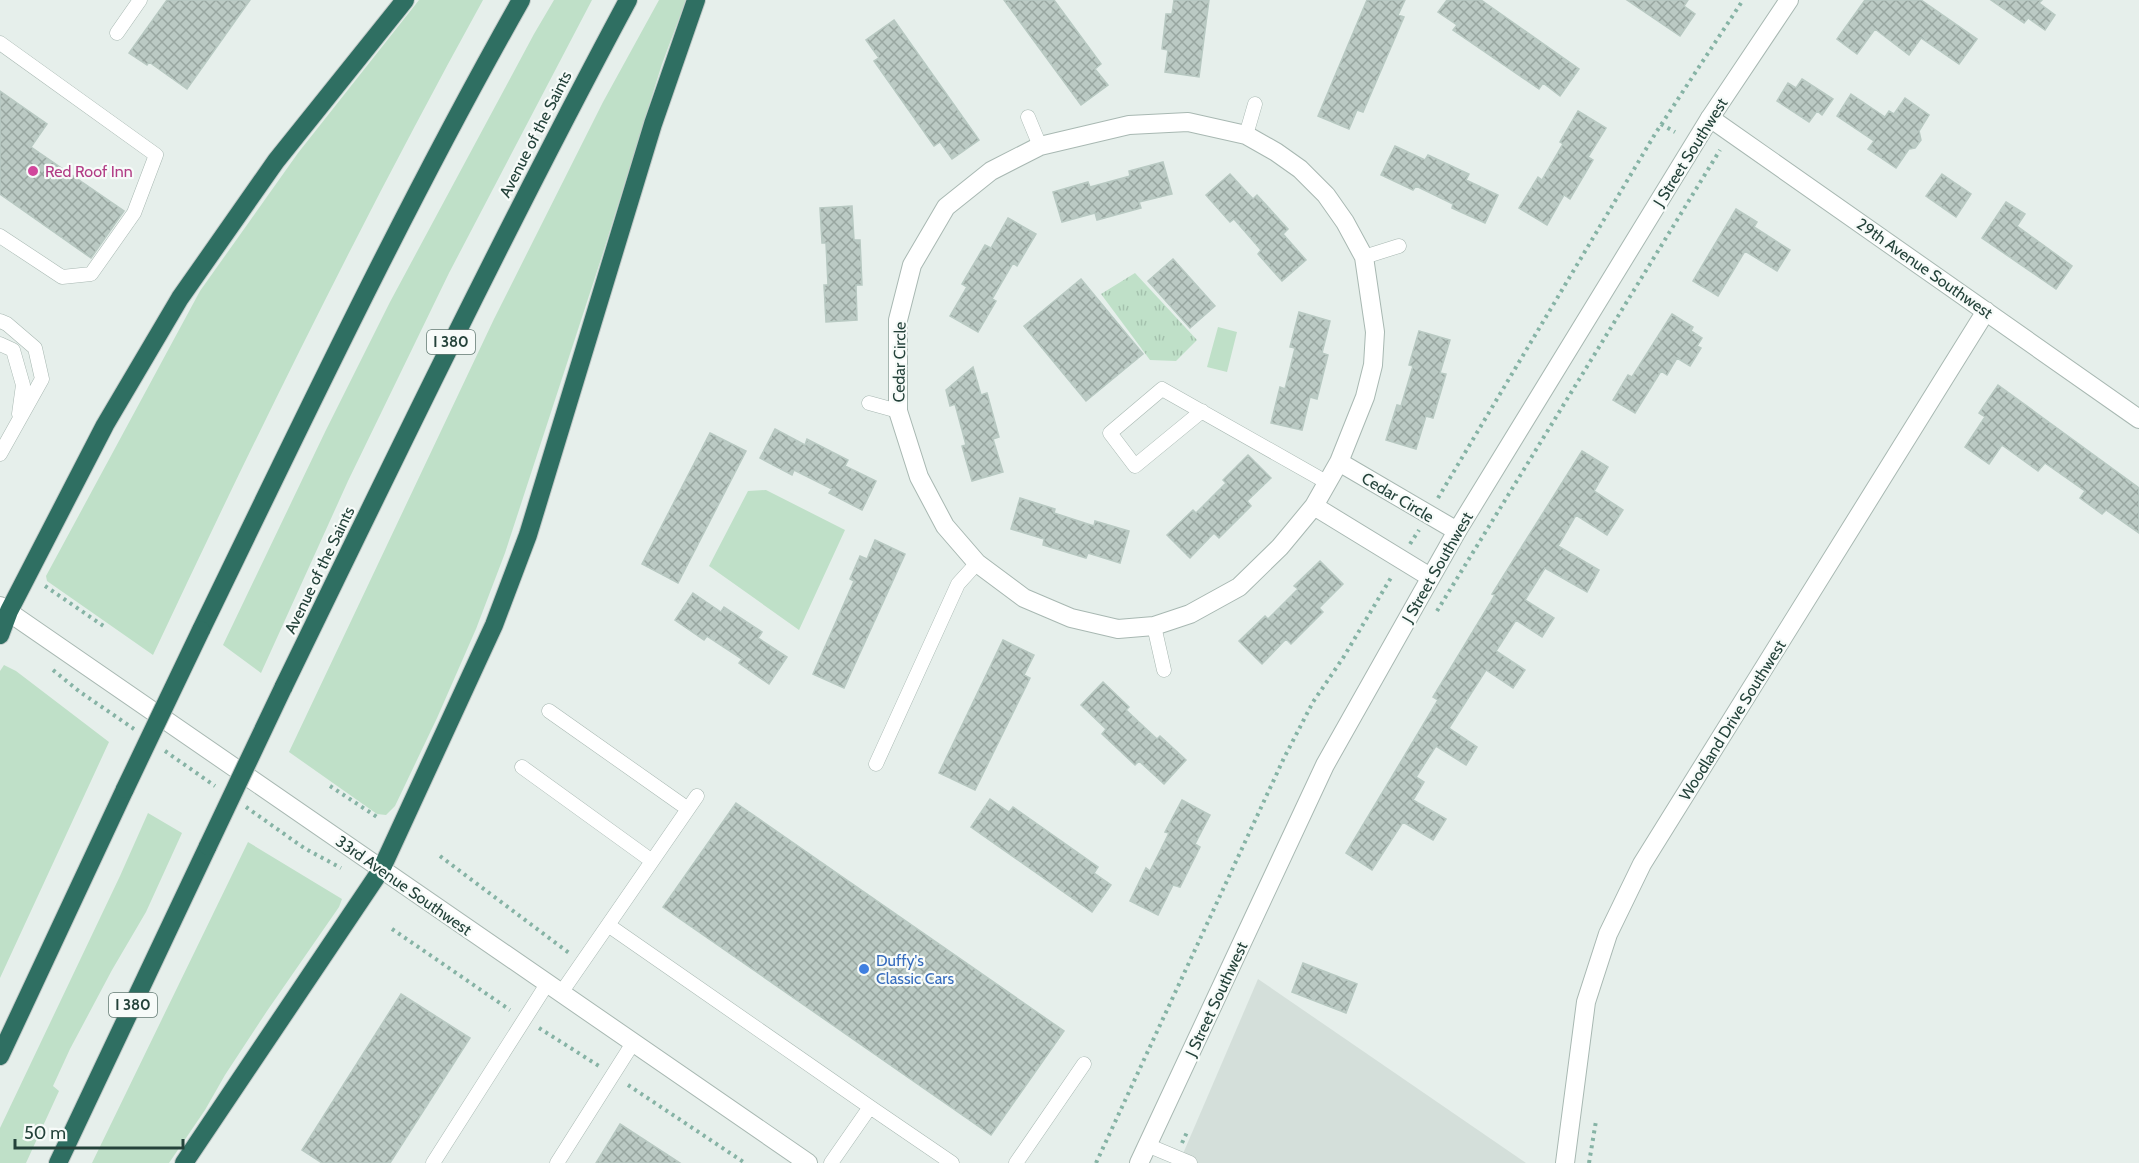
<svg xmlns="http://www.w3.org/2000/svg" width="2139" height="1163" viewBox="0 0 2139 1163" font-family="Cabin,sans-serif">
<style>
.built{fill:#d4dfda}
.grass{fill:#bfe0c8}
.park{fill:url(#park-tufts)}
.building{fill:url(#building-cross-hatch);stroke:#b8c9c2;stroke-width:1.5}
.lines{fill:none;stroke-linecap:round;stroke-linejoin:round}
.service-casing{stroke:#a8b8b2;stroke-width:15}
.minor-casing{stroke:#a8b8b2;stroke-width:20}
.tertiary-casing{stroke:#a8b8b2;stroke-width:20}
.motorway-casing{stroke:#c2cac8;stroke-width:20}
.path{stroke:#86b3a5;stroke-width:4;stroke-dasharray:3 4.5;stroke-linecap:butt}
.service{stroke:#fff;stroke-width:14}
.minor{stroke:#fff;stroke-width:18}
.tertiary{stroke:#fff;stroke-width:18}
.motorway{stroke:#2f6f62;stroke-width:18}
.motorway-bridge-casing{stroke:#c2cac8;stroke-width:20;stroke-linecap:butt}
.motorway-bridge{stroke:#2f6f62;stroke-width:18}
.hotel-dot{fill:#d1479c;stroke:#f7fbf9;stroke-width:2}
.shop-dot{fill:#3f7fe0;stroke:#f7fbf9;stroke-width:2}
.labels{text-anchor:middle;stroke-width:4.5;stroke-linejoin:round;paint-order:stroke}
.shield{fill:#f7fbf9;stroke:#637a73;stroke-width:1.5}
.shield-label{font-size:15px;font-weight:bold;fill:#24423a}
.street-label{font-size:16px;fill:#24423a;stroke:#f7fbf9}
.hotel-label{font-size:16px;fill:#b23c85;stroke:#f7fbf9;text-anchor:start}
.shop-label{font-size:16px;fill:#366cbe;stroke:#f7fbf9;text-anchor:start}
</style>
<defs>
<pattern id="park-tufts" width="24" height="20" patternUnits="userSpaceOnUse" patternTransform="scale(1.5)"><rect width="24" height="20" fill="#bfe0c8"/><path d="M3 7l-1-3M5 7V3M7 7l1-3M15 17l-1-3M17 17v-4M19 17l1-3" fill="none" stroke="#a4c1ad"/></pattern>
<pattern id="building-cross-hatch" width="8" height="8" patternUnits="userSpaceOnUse" patternTransform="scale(1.5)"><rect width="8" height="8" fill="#bbcac4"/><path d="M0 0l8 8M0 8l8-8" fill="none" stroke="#98a6a0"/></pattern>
</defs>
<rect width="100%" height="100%" fill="#e6efeb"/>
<path class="built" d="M 1258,979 L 1526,1163 L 1179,1163 Z"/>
<path class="grass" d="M 419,0 L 483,0 C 365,214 257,433 153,655 L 47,581 L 46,576 L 200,291 L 298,153 Z
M 554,0 L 592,0 L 449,273 L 348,481 L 261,673 L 223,645 L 325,432 L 390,302 L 534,34 Z
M 659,0 L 686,0 L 662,64 L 602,256 L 505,553 L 476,629 L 437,718 L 395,806 L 386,815 L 377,814 L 289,752 L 494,319 L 603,102 Z
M 1218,327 L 1237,332 L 1227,372 L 1207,367 Z
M 766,490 L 845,530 L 799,630 L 709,566 L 748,491 Z
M 4,665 L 16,671 L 109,742 L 0,978 L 0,671 Z
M 148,813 L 182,833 L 146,912 L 112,970 L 70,1049 L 53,1086 L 59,1091 L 26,1163 L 0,1163 L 0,1128 L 120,876 Z
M 248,842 L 342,899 L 339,907 L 267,1011 L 225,1075 L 205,1110 L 169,1163 L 92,1163 Z"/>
<path class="park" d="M 1135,273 L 1197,340 L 1176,361 L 1150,360 L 1101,294 Z"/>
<path class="building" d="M 167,0 L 250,0 L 187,89 L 149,62 L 147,65 L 129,53 Z
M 1004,0 L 1054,0 L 1101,64 L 1095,69 L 1108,85 L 1081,105 Z
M 1174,0 L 1209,0 L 1199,77 L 1165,72 L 1168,50 L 1162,49 L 1166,14 L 1172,14 Z
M 1367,0 L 1405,0 L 1398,15 L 1404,17 L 1363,112 L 1357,110 L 1349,129 L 1318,116 Z
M 1447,0 L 1481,0 L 1579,69 L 1560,96 L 1543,83 L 1539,89 L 1453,30 L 1457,25 L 1438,12 Z
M 1627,0 L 1688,0 L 1684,6 L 1695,14 L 1680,36 Z
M 1865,0 L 1921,0 L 1977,39 L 1959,64 L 1921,38 L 1909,55 L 1875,29 L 1857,54 L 1837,39 Z
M 1991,0 L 2042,0 L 2039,3 L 2055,15 L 2045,30 L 2028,18 L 2024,23 Z
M 894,20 L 979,140 L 952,159 L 940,142 L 934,146 L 874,61 L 879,58 L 866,40 Z
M 1802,79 L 1833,99 L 1822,115 L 1817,111 L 1809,122 L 1777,101 L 1788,83 L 1796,88 Z
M 0,91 L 47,124 L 31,147 L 124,211 L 91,258 L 0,194 Z
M 1851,94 L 1885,117 L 1889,111 L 1894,114 L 1905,98 L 1929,115 L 1919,131 L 1921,140 L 1915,148 L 1909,149 L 1896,168 L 1868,149 L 1874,141 L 1837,116 Z
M 1578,111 L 1606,128 L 1588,157 L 1593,160 L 1570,199 L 1564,195 L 1547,225 L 1519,208 L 1538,177 L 1542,180 L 1563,144 L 1560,142 Z
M 1395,146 L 1425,160 L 1428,155 L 1469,174 L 1466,180 L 1498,195 L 1485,223 L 1452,208 L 1453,204 L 1416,186 L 1413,190 L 1381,175 Z
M 1163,162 L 1172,194 L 1139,202 L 1141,208 L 1097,220 L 1095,213 L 1062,222 L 1053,192 L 1088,182 L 1090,187 L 1130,176 L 1129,171 Z
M 1230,174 L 1253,199 L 1257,195 L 1288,229 L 1283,234 L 1306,260 L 1282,281 L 1258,254 L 1261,250 L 1234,219 L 1230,222 L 1206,195 Z
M 1942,174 L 1971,194 L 1956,217 L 1926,196 Z
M 2006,202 L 2025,214 L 2017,226 L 2072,266 L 2056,289 L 1982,238 Z
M 852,206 L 854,240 L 860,240 L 862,285 L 856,285 L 857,320 L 826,322 L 824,285 L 828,285 L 826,243 L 822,243 L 820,208 Z
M 1736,209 L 1757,222 L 1754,227 L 1790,250 L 1777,271 L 1745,251 L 1718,296 L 1693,281 Z
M 1008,218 L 1036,234 L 1017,266 L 1013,263 L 992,299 L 996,301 L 978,332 L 950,316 L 967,287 L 962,284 L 985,245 L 991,248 Z
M 1173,259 L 1215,306 L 1190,328 L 1148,281 Z
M 1081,279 L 1143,354 L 1086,401 L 1024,326 Z
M 1299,312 L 1330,321 L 1322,353 L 1328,355 L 1317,399 L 1310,397 L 1302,430 L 1271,423 L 1280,387 L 1285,389 L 1295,348 L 1290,347 Z
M 1672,314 L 1693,327 L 1691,331 L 1702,338 L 1697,346 L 1701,348 L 1690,366 L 1677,358 L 1667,375 L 1661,371 L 1635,413 L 1613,400 L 1628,375 L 1632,377 Z
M 1419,331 L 1450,340 L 1440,373 L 1446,374 L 1433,418 L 1426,416 L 1416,449 L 1386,440 L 1397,405 L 1401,406 L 1413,366 L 1409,365 Z
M 973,367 L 981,395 L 987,393 L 999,437 L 993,439 L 1003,472 L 972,481 L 962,446 L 966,445 L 955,404 L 950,406 L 946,390 Z
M 1998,385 L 2139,488 L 2139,533 L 2106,510 L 2102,514 L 2080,498 L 2085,491 L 2045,463 L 2038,471 L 2002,445 L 1989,464 L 1965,447 L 1985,417 L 1979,413 Z
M 775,429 L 805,445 L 807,439 L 848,460 L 845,466 L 876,481 L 862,510 L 829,493 L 832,489 L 794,470 L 792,475 L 760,458 Z
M 710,433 L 746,451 L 678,583 L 642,564 Z
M 1582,451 L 1608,467 L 1594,491 L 1623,510 L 1607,535 L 1576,515 L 1558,546 L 1599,570 L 1587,592 L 1545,568 L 1525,600 L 1554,618 L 1542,637 L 1516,620 L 1496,651 L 1525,670 L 1513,688 L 1486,670 L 1449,728 L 1477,747 L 1466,765 L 1436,746 L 1416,777 L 1424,782 L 1413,800 L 1446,819 L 1433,840 L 1403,822 L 1372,870 L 1346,853 L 1438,700 L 1433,697 L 1495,595 L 1492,594 Z
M 1248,455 L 1271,478 L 1247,501 L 1251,506 L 1219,538 L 1214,533 L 1190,558 L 1167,535 L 1193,510 L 1196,513 L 1226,483 L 1223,480 Z
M 1020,498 L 1055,509 L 1054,513 L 1094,526 L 1095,521 L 1129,531 L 1120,563 L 1088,553 L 1086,558 L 1043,545 L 1044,539 L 1011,529 Z
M 875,540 L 905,554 L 844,688 L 813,674 L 854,581 L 850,579 L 860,556 L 867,559 Z
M 1320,561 L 1343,584 L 1319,608 L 1323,612 L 1291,644 L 1286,639 L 1262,664 L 1239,641 L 1265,616 L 1268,619 L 1298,589 L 1294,586 Z
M 693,593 L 721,612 L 724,607 L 762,632 L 758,638 L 787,657 L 769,684 L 739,663 L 742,659 L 707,636 L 704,640 L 675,620 Z
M 1003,640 L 1034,655 L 1024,675 L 1030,678 L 975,790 L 939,773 Z
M 1103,682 L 1129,707 L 1126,710 L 1157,739 L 1160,736 L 1186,760 L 1164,784 L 1139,761 L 1135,765 L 1102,734 L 1106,729 L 1081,705 Z
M 990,799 L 1009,812 L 1013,807 L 1098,867 L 1094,873 L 1111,885 L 1092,912 L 971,827 Z
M 1182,800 L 1210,815 L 1195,844 L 1200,847 L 1180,887 L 1173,885 L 1158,915 L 1130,901 L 1146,868 L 1150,871 L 1169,833 L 1165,832 Z
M 736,803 L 1064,1031 L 991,1135 L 663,907 Z
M 1303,963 L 1357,984 L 1346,1013 L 1292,992 Z
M 401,994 L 470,1038 L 390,1163 L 322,1163 L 302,1150 Z
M 620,1124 L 680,1163 L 596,1163 Z"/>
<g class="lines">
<defs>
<path id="service" d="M 117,33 L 140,0
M 0,43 L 156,155 L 134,213 L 91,274 L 62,277 L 0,236
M 1028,117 L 1040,146
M 1246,135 L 1255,104
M 1364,257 L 1399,246
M 0,321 L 7,324 L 35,348 L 42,379 L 0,454
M 0,344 L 13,350 L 23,385 L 19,414
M 869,403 L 898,411
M 1202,411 L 1135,466 L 1110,433 L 1162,389 L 1328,483
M 1154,626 L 1164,670
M 549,711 L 688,809
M 876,764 L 958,584 L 977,563
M 522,767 L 652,861
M 608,925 L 697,796
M 561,993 L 608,925 L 870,1107 L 831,1163
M 870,1107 L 952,1163
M 1147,1145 L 1190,1163
M 433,1163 L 547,984
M 557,1163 L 633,1043
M 1016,1163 L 1084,1064"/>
<path id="minor" d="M 1710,118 L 2139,419
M 1188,122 L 1246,135 L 1276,152 L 1300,169 L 1326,195 L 1345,222 L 1364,257 L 1375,332 L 1373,365 L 1365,397 L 1339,462 L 1314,506 L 1280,547 L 1239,587 L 1190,614 L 1154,626 L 1118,629 L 1071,618 L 1024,598 L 977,563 L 945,526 L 919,477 L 898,411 L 898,320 L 912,265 L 946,207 L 991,171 L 1040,146 L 1129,125 Z
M 1339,462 L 1457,531
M 1314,506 L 1430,577
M 1565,1163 L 1586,1002 L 1608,934 L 1642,864 L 1986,311"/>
<path id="tertiary" d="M 0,606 L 808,1163
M 1139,1163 L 1325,765 L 1457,531 L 1710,118 L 1789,0"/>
<path id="motorway" d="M 201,630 C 304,418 405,205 521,0
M 0,635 L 9,611 L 105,425 L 180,298 L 276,161 L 405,0
M 283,688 C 395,457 507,226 628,0
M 0,1056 L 125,789
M 58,1163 L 208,846
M 184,1163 L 381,870 L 494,625 L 528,535 L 653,124 L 696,0"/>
</defs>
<use href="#service" class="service-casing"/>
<use href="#minor" class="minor-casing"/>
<use href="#tertiary" class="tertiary-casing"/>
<use href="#motorway" class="motorway-casing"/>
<path class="path" d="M 1661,124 L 1675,132
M 1438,498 L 1655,134 L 1743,0
M 1410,544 L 1419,530
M 45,586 L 105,627
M 1437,611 L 1720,150
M 53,670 L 80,692 L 134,729
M 165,751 L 215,786
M 330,786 L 377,817
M 246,807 L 304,848 L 341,868
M 440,856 L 569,953
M 392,929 L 510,1010
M 539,1028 L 599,1066
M 628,1085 L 745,1163
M 1182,1143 L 1188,1130
M 1096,1163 L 1284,758 L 1313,702 L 1343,658 L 1392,576
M 1589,1163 L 1596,1121"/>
<use href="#service" class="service"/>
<use href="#minor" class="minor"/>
<use href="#tertiary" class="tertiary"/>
<use href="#motorway" class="motorway"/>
<defs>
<path id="motorway-bridge" d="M 125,789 L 201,630
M 208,846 L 283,688"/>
</defs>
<use href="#motorway-bridge" class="motorway-bridge-casing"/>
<use href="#motorway-bridge" class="motorway-bridge"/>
</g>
<circle class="hotel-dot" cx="33" cy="171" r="6"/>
<circle class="shop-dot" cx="864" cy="969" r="6"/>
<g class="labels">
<g class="shield">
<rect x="427" y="330" width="48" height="24" rx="4.5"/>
<rect x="109" y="993" width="48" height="24" rx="4.5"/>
</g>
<g class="shield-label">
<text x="451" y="347">I 380</text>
<text x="133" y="1010">I 380</text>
</g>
<g class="street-label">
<text transform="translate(535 134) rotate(-63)" y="6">Avenue of the Saints</text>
<text transform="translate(1690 152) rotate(-58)" y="6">J Street Southwest</text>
<text transform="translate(1925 268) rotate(35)" y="6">29th Avenue Southwest</text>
<text transform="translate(899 362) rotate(-89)" y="6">Cedar Circle</text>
<text transform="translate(1398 497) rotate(31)" y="6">Cedar Circle</text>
<text transform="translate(1437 567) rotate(-60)" y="6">J Street Southwest</text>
<text transform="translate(319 570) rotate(-64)" y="6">Avenue of the Saints</text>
<text transform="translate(1732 720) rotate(-58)" y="6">Woodland Drive Southwest</text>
<text transform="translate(404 885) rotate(35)" y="6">33rd Avenue Southwest</text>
<text transform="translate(1216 999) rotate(-65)" y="6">J Street Southwest</text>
</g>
<g class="hotel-label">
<text x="45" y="177">Red Roof Inn</text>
</g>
<g class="shop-label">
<text x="876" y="966">Duffy's<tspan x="876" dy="18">Classic Cars</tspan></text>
</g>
</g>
<path d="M15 1139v9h168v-9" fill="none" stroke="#24423a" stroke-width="3"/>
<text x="24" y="1139" font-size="18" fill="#24423a" stroke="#f7fbf9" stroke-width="4.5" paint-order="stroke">50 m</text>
</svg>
